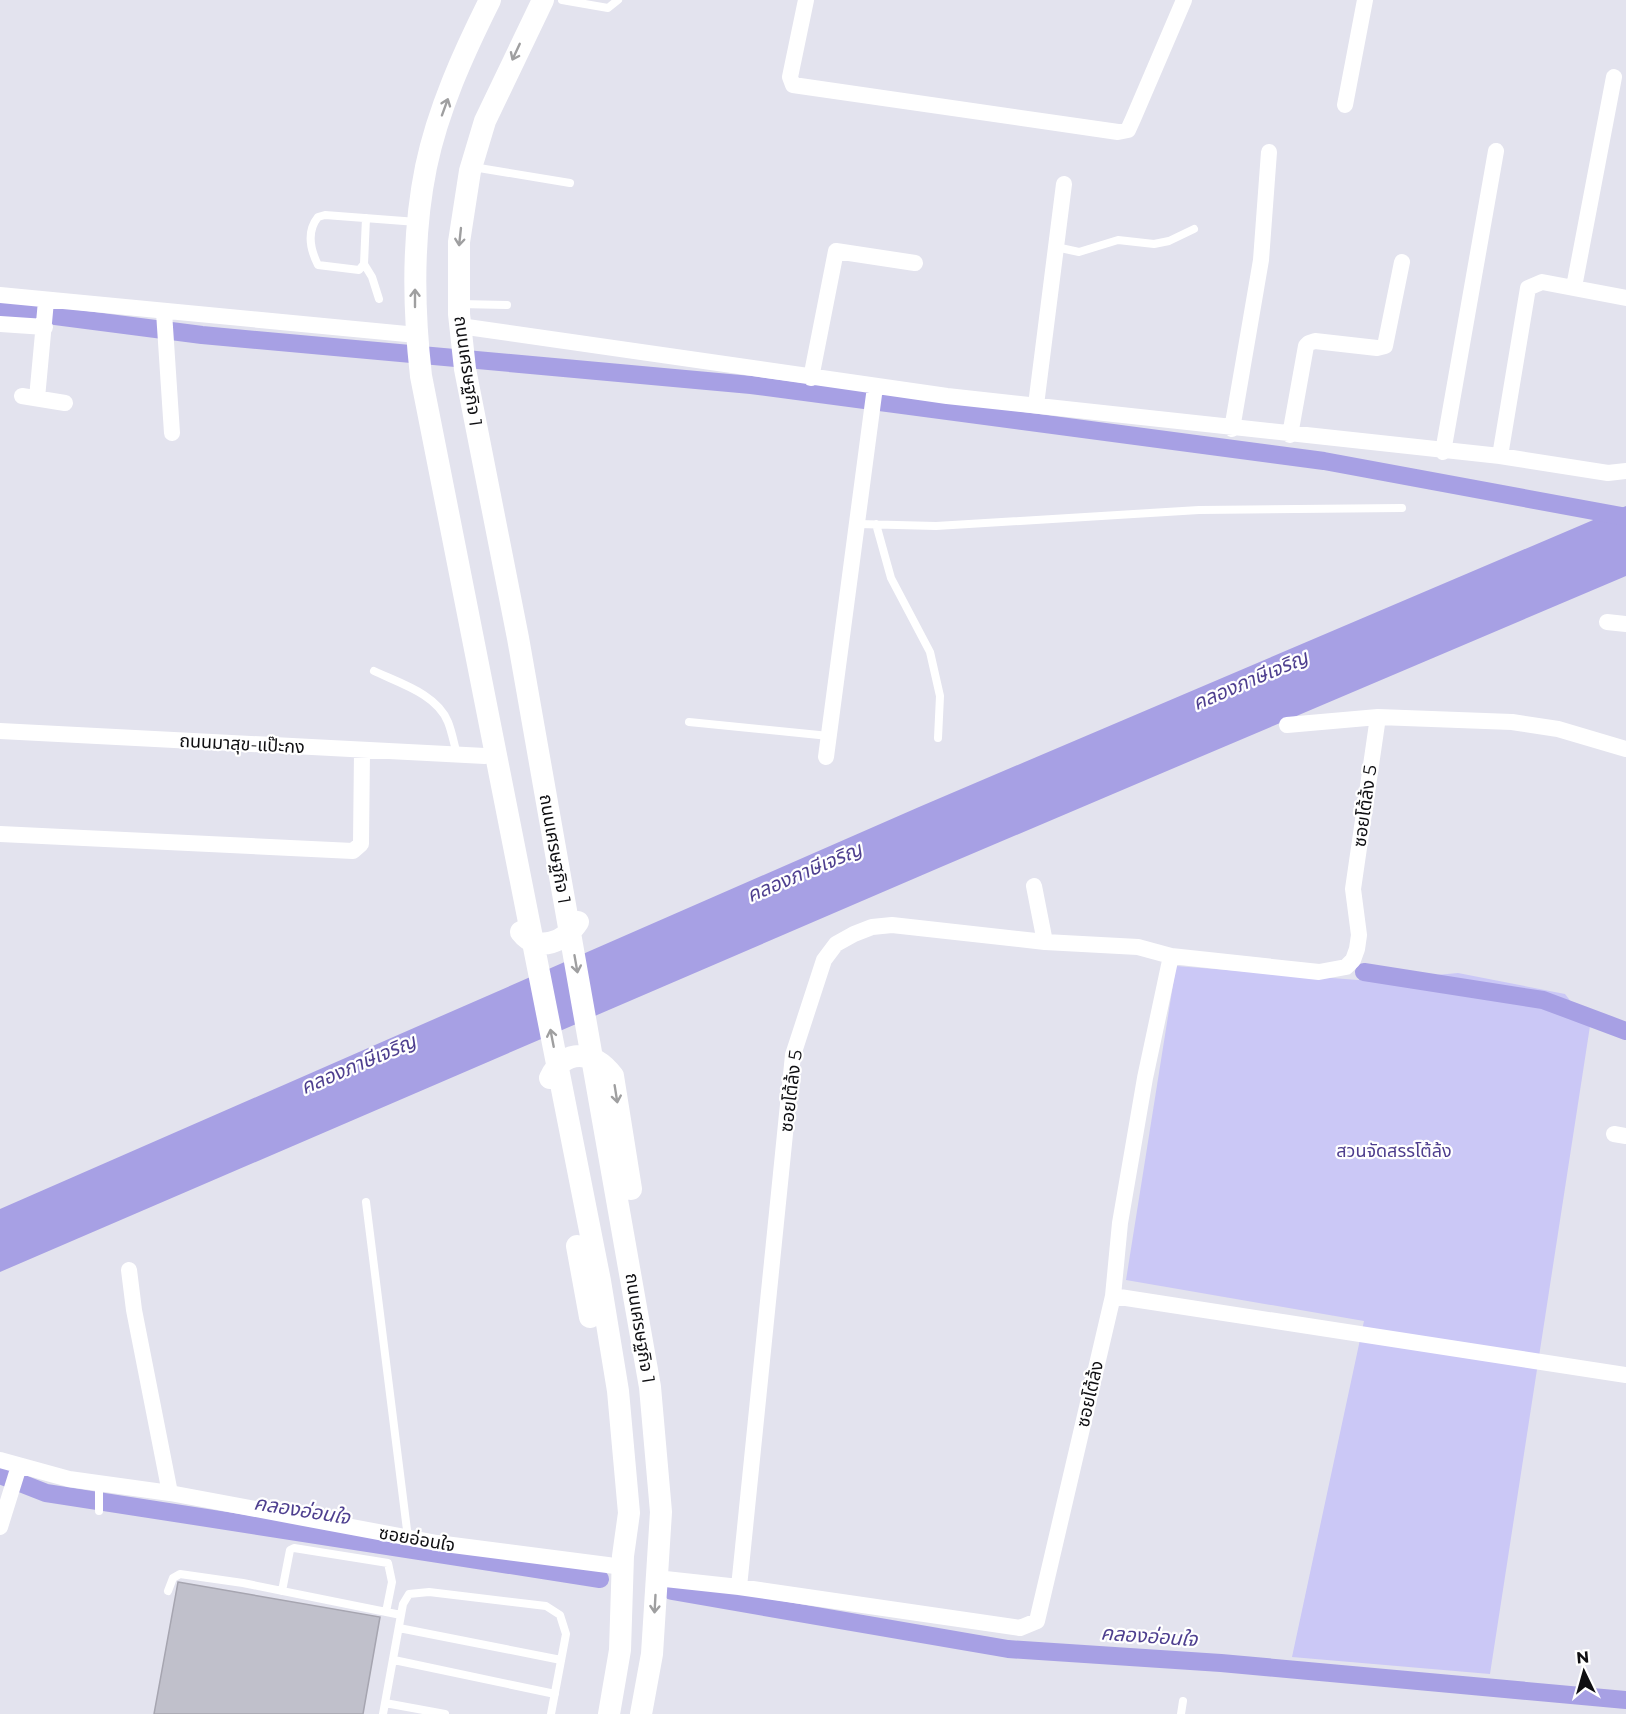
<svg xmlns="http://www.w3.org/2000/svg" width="1626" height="1714" viewBox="0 0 1626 1714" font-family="Montserrat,'Noto Sans Thai',sans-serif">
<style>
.green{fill:#cbc8f6}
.water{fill:#a7a0e4}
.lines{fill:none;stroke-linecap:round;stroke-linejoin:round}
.canal{stroke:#a7a0e4;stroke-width:18}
.building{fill:#c0c0cb;stroke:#a6a5b0;stroke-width:1.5}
.service{stroke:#fff;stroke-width:8}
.minor{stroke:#fff;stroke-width:16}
.secondary{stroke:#fff;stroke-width:22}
.oneway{stroke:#9f9fa0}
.labels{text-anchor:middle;stroke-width:4.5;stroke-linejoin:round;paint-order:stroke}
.street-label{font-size:18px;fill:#0f0f12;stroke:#fff}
.park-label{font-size:18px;fill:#4d3d8d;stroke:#fff}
.water-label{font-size:20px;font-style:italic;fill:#4e3f8f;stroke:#fff}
</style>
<rect width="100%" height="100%" fill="#e3e3ee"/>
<path class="green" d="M 1176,966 L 1371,981 L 1458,973 L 1565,994 L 1590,1026 L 1490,1674 L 1292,1657 L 1364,1321 L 1126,1280 Z"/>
<path class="water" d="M 1626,506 L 1626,576 L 941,867 L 0,1272 L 0,1209 L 919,807 Z"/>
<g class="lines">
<path class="canal" d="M 0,309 L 202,335 L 751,385 L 1324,461 L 1626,517
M 1364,972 L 1543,1000 L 1626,1031
M 0,1475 L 46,1493 L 600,1579
M 672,1591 L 1008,1649 L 1221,1663 L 1626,1700"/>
</g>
<path class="building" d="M 178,1582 L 380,1617 L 363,1714 L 154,1714 Z"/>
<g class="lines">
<path class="service" d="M 562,0 L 608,8 L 618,0
M 473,167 L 570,183
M 366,218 L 364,264 L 372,277 L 379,299
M 1056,247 L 1079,252 L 1118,240 L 1154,244 L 1169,241 L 1194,229
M 364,264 L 359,270 L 318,265 C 310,249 306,232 318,217 L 325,215 L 417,222
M 459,304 L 507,305
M 858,524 L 936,526 L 1199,510 L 1402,508
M 876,524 L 891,578 L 930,652 L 940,696 L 938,738
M 374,671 C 399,683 437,694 448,722 C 452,732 454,744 457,754
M 689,722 L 829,736
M 366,1202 L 408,1538
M 99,1483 L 99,1511
M 168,1591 L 173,1578 L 180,1574 L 243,1583 L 401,1615
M 282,1591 L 290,1550 L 294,1548 L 388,1563 L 392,1582 L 386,1612
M 399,1628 L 561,1660
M 394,1660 L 555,1694
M 385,1703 L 445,1714
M 383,1714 L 403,1604 L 409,1594 L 429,1592 L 546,1606 L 560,1615 L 566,1634 L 551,1714
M 1181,1714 L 1183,1701"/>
<path class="minor" d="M 806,0 L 790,77 L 793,85 L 1118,132 L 1128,130 L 1133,119 L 1184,0
M 1345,105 L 1365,0
M 1574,287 L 1614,77
M 0,295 L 417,335
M 164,312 L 172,433
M 0,324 L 45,327
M 460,326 L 947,396 L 1500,456 L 1608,473 L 1626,471
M 811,378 L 836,251 L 915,263
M 22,396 L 65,403
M 37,398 L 46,301
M 1036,405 L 1064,184
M 1232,429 L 1261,260 L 1269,152
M 1290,435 L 1306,346 L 1309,343 L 1315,341 L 1377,348 L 1385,346 L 1402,262
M 1443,452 L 1496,151
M 1500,456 L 1528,288 L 1542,282 L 1626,298
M 1607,622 L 1626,624
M 1287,725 L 1378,717
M 0,731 L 485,756
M 826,757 L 875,387
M 0,834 L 353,851 L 361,844 L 362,751
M 1034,886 L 1045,942
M 1614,1134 L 1626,1136
M 129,1270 L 134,1310 L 170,1493
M 1113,1296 L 1626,1375
M 0,1460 L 69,1479 L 170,1493 L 437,1543 L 623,1567
M 0,1527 L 19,1466
M 656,1578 L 739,1587 L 1020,1628 L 1037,1621 L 1113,1296 L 1120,1223 L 1145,1078 L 1171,956
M 739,1587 L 793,1055 L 824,960 L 836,944 L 854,934 L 872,927 L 892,925 L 1045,942 L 1138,947 L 1171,956 L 1319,972 L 1346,967 L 1353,960 L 1357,949 L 1359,935 L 1353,889 L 1378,717 L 1512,722 L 1558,729 L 1626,749"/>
<path class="secondary" d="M 490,0 C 464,52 438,109 426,167 C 412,236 413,306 421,376 L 600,1281 L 618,1391 L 629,1513 L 623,1556 L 620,1650 L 609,1714
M 543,0 L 485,121 L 470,171 L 459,242 L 459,314 L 465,369 L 518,638 L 650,1387 L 661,1512 L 652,1654 L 641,1714
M 521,932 C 538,954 566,941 578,922
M 550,1078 C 565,1047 594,1051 613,1076 L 631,1189
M 577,1246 L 590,1317"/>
</g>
<defs><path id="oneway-shaft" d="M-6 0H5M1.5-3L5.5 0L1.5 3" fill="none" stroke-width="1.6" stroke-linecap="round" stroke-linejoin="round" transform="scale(1.5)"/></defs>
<g class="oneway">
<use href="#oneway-shaft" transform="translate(516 52) rotate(115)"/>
<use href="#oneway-shaft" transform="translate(445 107) rotate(-70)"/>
<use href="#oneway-shaft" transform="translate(460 237) rotate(96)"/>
<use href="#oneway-shaft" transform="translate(415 298) rotate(-90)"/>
<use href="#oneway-shaft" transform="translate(576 964) rotate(80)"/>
<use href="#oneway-shaft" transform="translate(552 1038) rotate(-101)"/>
<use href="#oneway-shaft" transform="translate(616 1094) rotate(81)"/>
<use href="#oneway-shaft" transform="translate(655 1604) rotate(93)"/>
</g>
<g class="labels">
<g class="street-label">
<text transform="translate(468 371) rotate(82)" y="6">ถนนเศรษฐกิจ 1</text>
<text transform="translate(242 744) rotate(3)" y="6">ถนนมาสุข-แป๊ะกง</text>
<text transform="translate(1365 806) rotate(-82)" y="6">ซอยโต้ล้ง 5</text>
<text transform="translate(555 849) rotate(80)" y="6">ถนนเศรษฐกิจ 1</text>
<text transform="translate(791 1091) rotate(-83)" y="6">ซอยโต้ล้ง 5</text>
<text transform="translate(640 1328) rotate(81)" y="6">ถนนเศรษฐกิจ 1</text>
<text transform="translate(1090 1394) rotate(-77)" y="6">ซอยโต้ล้ง</text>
<text transform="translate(417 1539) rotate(10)" y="6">ซอยอ่อนใจ</text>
</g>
<g class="park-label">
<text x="1394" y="1157">สวนจัดสรรโต้ล้ง</text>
</g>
<g class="water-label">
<text transform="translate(1250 680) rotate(-23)" y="7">คลองภาษีเจริญ</text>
<text transform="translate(804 872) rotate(-23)" y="7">คลองภาษีเจริญ</text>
<text transform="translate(358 1064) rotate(-23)" y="7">คลองภาษีเจริญ</text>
<text transform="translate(302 1510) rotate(9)" y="7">คลองอ่อนใจ</text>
<text transform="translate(1149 1636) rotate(4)" y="7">คลองอ่อนใจ</text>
</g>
</g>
<g transform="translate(1584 1672) rotate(355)" stroke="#ffffff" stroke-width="4.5" paint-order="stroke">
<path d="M0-4.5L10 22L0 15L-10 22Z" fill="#0f0f12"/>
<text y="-9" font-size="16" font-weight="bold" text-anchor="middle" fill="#0f0f12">N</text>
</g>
</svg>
